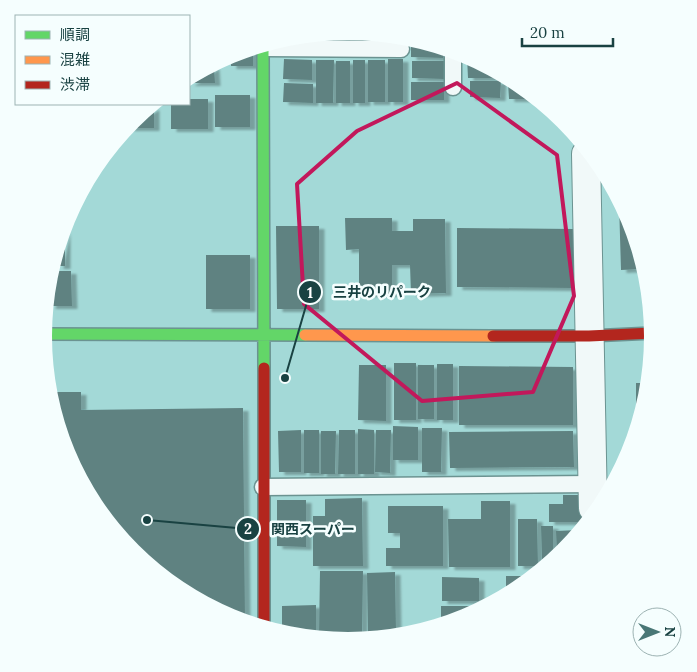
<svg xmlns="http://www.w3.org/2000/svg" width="697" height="672" viewBox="0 0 697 672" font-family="Lora,'Noto Sans JP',serif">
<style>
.building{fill:#5f8281;filter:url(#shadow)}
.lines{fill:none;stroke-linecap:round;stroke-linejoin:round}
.lane-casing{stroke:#6b9391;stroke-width:19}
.street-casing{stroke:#6b9391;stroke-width:30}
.fast-casing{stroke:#6b9391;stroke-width:14}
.slow-casing{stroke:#6b9391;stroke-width:14}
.jam-casing{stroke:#6b9391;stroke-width:14}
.lane{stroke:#f1f9f9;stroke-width:16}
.street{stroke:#f1f9f9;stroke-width:28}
.fast{stroke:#63d668;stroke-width:11}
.slow{stroke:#ff974d;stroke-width:11}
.jam{stroke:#b3261e;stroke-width:11}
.marked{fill:none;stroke:#c2185b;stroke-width:4;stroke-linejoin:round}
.leader{fill:none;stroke:#194242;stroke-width:2}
.callout-dot{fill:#194242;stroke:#f5fefe;stroke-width:2}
.mark-label{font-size:15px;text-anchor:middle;font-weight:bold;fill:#fff}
.callout-label{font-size:14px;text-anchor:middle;font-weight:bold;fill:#194242;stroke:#f5fefe;stroke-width:5;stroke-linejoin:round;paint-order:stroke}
</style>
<defs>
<filter id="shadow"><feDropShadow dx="5.5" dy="3" stdDeviation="1" flood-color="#0004"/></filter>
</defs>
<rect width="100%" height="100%" fill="#a3d9d7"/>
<path class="building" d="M 349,31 L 350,38 L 334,38 L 335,34 Z
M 353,32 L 367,35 L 367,38 L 353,38 Z
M 411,44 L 443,50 L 443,58 L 411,57 Z
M 253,50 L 253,66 L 231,66 L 231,55 Z
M 467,57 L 469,57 L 500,78 L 468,78 Z
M 284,59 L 312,60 L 312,80 L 283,79 Z
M 388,59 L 403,59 L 403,102 L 388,102 Z
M 316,60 L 334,60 L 333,103 L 316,103 Z
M 353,60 L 365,60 L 365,103 L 353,103 Z
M 368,60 L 385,60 L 385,102 L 368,102 Z
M 336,61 L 350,61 L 350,103 L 336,103 Z
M 412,61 L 444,61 L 444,79 L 412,78 Z
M 214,66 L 215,83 L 189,83 Z
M 470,81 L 501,81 L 500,98 L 470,97 Z
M 411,82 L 444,82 L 444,100 L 411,100 Z
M 284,83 L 313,84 L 313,103 L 283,102 Z
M 508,83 L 526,95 L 531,99 L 509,99 Z
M 215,95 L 250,95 L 250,127 L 215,127 Z
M 189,99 L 208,99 L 208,129 L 171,129 L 171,104 L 189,104 Z
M 154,107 L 154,128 L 128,128 L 133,120 Z
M 619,203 L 630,220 L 640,269 L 621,270 Z
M 345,218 L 392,218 L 392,231 L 413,231 L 413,219 L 445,219 L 446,293 L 411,294 L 410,265 L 392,265 L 392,294 L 359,294 L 359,249 L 346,250 Z
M 276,226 L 319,226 L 319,309 L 277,309 Z
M 457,228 L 574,229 L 574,288 L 457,287 Z
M 65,230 L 65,266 L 58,266 L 59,258 Z
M 206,255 L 250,255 L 250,309 L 206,309 Z
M 57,271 L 71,271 L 72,306 L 50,306 Z
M 394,363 L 416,363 L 416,420 L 394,420 Z
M 437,364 L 453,364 L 453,420 L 437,420 Z
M 359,365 L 386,365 L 386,421 L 358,420 Z
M 418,365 L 434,365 L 434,419 L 418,419 Z
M 459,366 L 573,367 L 573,425 L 459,425 Z
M 636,383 L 644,383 L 637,417 L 636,417 Z
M 55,392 L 81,392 L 81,410 L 243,408 L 245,620 L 232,617 L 133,551 L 67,452 Z
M 393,426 L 418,427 L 418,460 L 393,460 Z
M 422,428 L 442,428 L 441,472 L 422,472 Z
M 358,429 L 374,430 L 374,474 L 358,474 Z
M 301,430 L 301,472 L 279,472 L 278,431 Z
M 304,430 L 319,430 L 319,473 L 304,473 Z
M 339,430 L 355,430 L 355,474 L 338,474 Z
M 376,430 L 391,430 L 390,473 L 375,472 Z
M 321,431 L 336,431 L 335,474 L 321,474 Z
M 573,431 L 574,467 L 450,468 L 449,432 Z
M 563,495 L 582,495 L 582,522 L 549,522 L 549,504 L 563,504 Z
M 362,498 L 363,566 L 313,566 L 313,516 L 325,516 L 325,499 Z
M 277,500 L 306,500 L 306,547 L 277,546 Z
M 481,501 L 510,501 L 510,567 L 449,567 L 448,519 L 481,519 Z
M 388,506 L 443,506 L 443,566 L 386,566 L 386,548 L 400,548 L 400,533 L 388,533 Z
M 518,519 L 537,519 L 538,566 L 518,566 Z
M 541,526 L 553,526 L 553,559 L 546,563 L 542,563 Z
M 578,530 L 564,552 L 557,556 L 556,531 Z
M 320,571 L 363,571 L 362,638 L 348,641 L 327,636 L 327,635 L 319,635 Z
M 395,572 L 396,631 L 368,637 L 367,573 Z
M 506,576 L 527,576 L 506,590 Z
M 442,577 L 479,578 L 479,601 L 442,601 Z
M 316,605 L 316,633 L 282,628 L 282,606 Z
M 441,606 L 478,606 L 478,609 L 465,618 L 441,622 Z"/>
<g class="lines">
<defs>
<path id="lane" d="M 266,48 L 401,49
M 453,87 L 453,52
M 263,487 L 593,484"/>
<path id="street" d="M 586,154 L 593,508"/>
<path id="fast" d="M 263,48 L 264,368
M 44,334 L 305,335"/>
<path id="slow" d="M 305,335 L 493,336"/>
<path id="jam" d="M 493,336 L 589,336 L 653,333
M 264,368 L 264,624"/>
</defs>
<use href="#lane" class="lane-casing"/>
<use href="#street" class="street-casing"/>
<use href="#fast" class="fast-casing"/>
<use href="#slow" class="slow-casing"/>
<use href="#jam" class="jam-casing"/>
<use href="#lane" class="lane"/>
<use href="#street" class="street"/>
<use href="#fast" class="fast"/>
<use href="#slow" class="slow"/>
<use href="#jam" class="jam"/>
</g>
<path class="marked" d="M 457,83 L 557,155 L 574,296 L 533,392 L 422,401 L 304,304 L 297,184 L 357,131 Z"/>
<path d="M0 0H697V672H0ZM52 336a296 296 0 1 1 592 0a296 296 0 1 1-592 0Z" fill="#f5fefe" fill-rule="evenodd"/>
<path class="leader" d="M285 378L310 292M147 520L248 529"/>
<g class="callout-dot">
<circle cx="285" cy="378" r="5"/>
<circle cx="147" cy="520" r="5"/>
<circle cx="310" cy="292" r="12"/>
<circle cx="248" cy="529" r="12"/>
</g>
<g class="mark-label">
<text x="310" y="298">1</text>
<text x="248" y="534">2</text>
</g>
<g class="callout-label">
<text x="382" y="297">三井のリパーク</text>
<text x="313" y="534">関西スーパー</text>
</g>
<rect x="15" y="15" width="175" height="90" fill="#f5fefe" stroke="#9db3b3"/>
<rect x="25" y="31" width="25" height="8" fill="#63d668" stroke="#9db3b3"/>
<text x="60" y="40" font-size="15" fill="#194242">順調</text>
<rect x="25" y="56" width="25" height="8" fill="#ff974d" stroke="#9db3b3"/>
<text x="60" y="65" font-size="15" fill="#194242">混雑</text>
<rect x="25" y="81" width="25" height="8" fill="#b3261e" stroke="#9db3b3"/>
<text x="60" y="90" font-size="15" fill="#194242">渋滞</text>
<g transform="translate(657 632) rotate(90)"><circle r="24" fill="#f5fefe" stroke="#9db3b3"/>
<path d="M0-4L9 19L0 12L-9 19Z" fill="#497776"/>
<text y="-8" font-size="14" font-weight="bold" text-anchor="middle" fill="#194242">N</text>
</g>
<path d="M522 38v8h91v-8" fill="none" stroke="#194242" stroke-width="2.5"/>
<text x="530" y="38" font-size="15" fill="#194242" stroke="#f5fefe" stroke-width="4" paint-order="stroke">20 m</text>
</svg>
